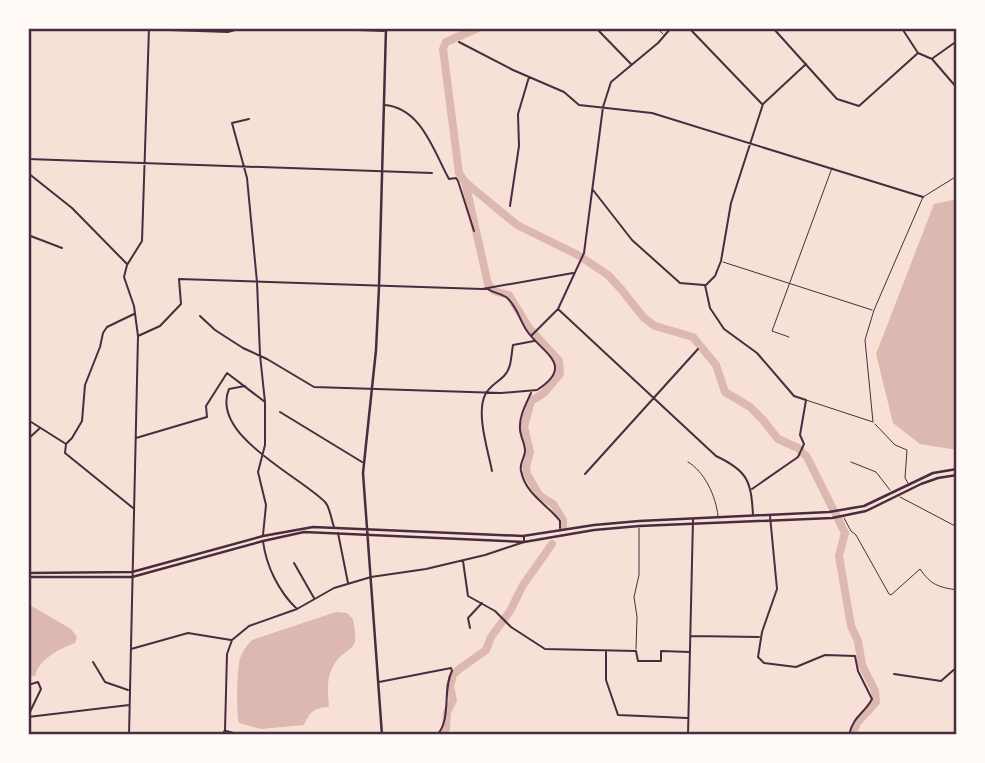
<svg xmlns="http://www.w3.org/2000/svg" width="985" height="763" viewBox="0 0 985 763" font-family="'Archivo Narrow',sans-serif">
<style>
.water{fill:#dcb8b0}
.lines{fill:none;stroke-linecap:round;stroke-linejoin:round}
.river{stroke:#dcb8b0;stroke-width:8}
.service{stroke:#4a2c40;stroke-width:1}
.minor{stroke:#4a2c40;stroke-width:2}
.tertiary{stroke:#4a2c40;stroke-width:2.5}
.neatline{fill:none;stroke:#4a2c40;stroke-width:2.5}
</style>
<rect width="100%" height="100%" fill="#f7e1d7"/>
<path class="water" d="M 957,199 L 957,450 L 920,444 L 893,423 L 876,354 L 934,204 Z
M 28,604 L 71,629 L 77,637 L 75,643 C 59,649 39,659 35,676 L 28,676 Z
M 336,612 L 347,613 L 353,619 C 354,625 356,635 355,642 C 353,647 348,651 343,654 C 326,669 327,686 329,707 C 314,708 310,711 304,725 L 261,729 L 239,723 C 236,717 237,667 240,659 C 242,652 247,645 252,640 Z"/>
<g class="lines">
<path class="river" d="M 478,28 L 446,42 L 443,49 L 459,173 L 465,182 L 517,225 L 578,255 L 608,275 L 621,289 L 644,318 L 655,326 L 693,337 L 716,365 L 725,392 L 750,407 L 763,420 L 778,439 L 798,448 L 807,457 L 845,533 L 839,556 L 851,626 L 858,641 L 862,665 L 875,691 L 876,702 L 857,723 L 852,735
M 465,182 L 488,284 L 494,291 L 509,295 L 529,328 L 559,361 L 560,374 L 544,393 L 531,401 L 524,427 L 530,452 L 526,467 L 527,474 L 539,495 L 553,504 L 563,520 L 563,527
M 441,735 L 446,729 L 447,712 L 453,700 L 450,686 L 453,675 L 458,670 L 486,650 L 491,637 L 510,611 L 523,585 L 552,544"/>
<path class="service" d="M 657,28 L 663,34
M 723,262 L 872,310
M 789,337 L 772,331 L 832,168
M 806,400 L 873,422 L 865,340 L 874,310 L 923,197 L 957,176
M 875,424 L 895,445 L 907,450 L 905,478 L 908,483
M 688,462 C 704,471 716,496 718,516
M 851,462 L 876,472 L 890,490
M 900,497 L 957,527
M 844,518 L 851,531 L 856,535 L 889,594 L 891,595 L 920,569 C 931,585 938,587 957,590
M 636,649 L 637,617 L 634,597 L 639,575 L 639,528"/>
<path class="minor" d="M 109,28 L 228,32 L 242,28
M 304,28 L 384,31
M 596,28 L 631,64
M 689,28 L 762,104
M 773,28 L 837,99 L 859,106 L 918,53
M 903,30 L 918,53 L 932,59 L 957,88
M 459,42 L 513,70 L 564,92 L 579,105 L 652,113 L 923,197
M 933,58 L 957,41
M 384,105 C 421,107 434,152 449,179 L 456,178 L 458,181 L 474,231
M 249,119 L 232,123 L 247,178 L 257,282 L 260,355 L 265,402 L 265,445 L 258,472 L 266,505 L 263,535
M 28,159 L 432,173
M 28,173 L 72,208 L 127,264
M 593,190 L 632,240 L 680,283 L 704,285
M 510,206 L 519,146 L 518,114 L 529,77
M 28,235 L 62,248
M 705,285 L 710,308 L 724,329 L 757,353 L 794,396 L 806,400 L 800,435 L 804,444 L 798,457 L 752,489
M 706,285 L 715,276 L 721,261 L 731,203 L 763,104 L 806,64
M 558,309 L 716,456 C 748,471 751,481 753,515
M 200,316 L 215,330 L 243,348 L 267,359 L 314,387 L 501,393 L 537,390 C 576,365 542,353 527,331 C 520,321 516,304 506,297 C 500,293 493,293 486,288
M 532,335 L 558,309 L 584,253 L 603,107 L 611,82 L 658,43 L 671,28
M 138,336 L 160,326 L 181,304 L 179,279 L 482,289 L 573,273
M 245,386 L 229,389 C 210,435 298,475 325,502 C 330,507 331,519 334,527
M 531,393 C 526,404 519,416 520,429 C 520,436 525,443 525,451 C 525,458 519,463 521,471 C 526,495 547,504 560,521 L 560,528
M 280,412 L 362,462
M 28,420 L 66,444 L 65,453 L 133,508
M 136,438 L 207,417 L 206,406 L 227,373 L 265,402
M 28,439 L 40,428
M 66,444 L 72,438 L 82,421 L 85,385 L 100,347 L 103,333 L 107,327 L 134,314
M 492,471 C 488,450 476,414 485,395 C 489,386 497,383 504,376 C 512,368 511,355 513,345 L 534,341
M 585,474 L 698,349
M 770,516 L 777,589 L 762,632 L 758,657 L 764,663 L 796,667 L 825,655 L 855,656 L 858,671 L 872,699 C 865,713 853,716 849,735
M 338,533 L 348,583
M 263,541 C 266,566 279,592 297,609
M 463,561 L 468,596 L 495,611 L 511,627 L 545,649 L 636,651 L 638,661 L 661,661 L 661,651 L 689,652
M 294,563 L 314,598
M 470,628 L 468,618 L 482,603
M 691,636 L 759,637
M 131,649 L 188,633 L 231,640
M 606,652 L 606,680 L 618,715 L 687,718
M 93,662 L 105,682 L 128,690
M 894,674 L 941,681 L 957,667
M 379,682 L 451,668 L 452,671 C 442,690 452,719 437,735
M 28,685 L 38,682 L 41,689 L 28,716
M 28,717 L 129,705
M 226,731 L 241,735
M 129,735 L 138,336 L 134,306 L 124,277 L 127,265 L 142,241 L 149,28
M 222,735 L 225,730 L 227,654 L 232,640 L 249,626 L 297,609 L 334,588 L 371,577 L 426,569 L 485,555 L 524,542 L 524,537
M 688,735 L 693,519"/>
<path class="tertiary" d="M 955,28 L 957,30
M 28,573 L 132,572 L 263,536 L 313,527 L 523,536 L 594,525 L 639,521 L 829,512 L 864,506 L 933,473 L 957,469
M 28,577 L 132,577 L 263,541 L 304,532 L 524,542 L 594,530 L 639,526 L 832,518 L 866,511 L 921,484 L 938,478 L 957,475
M 382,735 L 363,473 L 376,350 L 379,287 L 386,28"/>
</g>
<rect width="985" height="763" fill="none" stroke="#fffaf5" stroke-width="60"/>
<rect x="30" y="30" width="925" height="703" class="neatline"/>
</svg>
